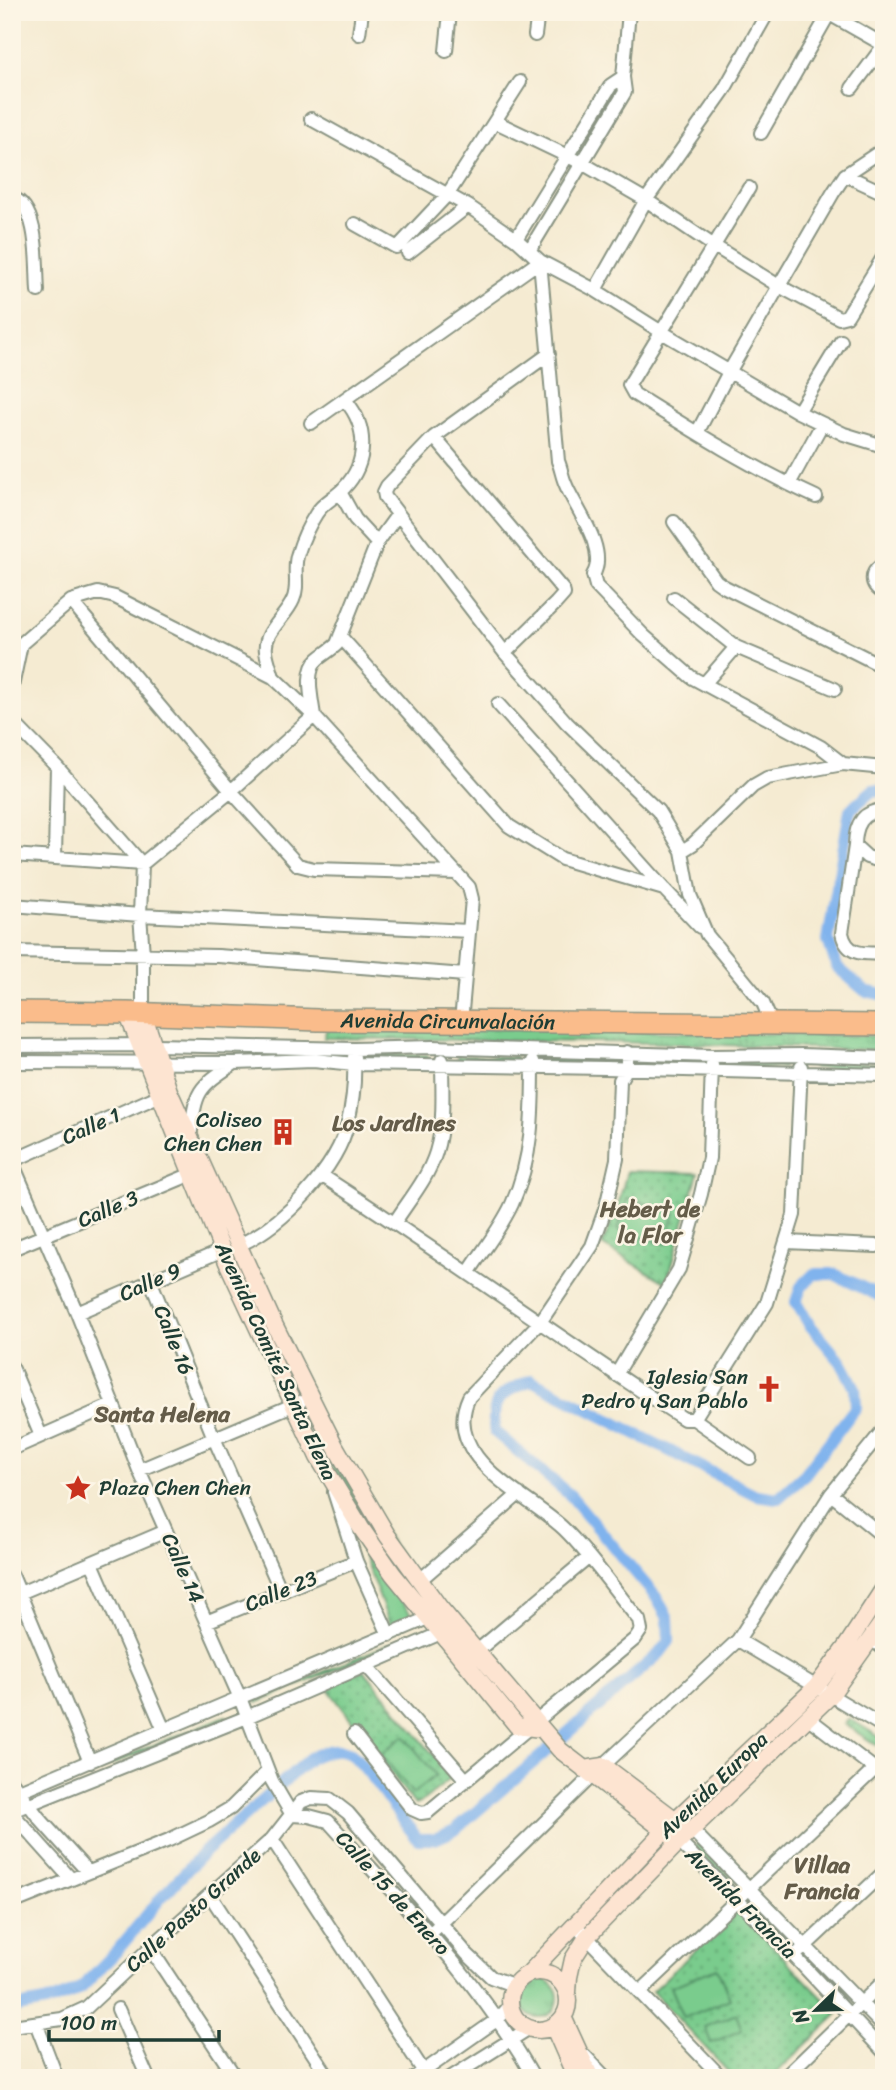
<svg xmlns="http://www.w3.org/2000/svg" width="896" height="2090" viewBox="0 0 896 2090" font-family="Sriracha,sans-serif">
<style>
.grass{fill:url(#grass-tufts);stroke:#4c8460;stroke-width:2}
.park{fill:url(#park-dots);stroke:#4c8460;stroke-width:2}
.garden{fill:#7acc8d;stroke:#4c8460;stroke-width:2}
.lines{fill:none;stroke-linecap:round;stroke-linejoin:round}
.canal{stroke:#80b3ed;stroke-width:12}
.street-casing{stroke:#8a9483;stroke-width:16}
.secondary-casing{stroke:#8a9483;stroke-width:19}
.highway-casing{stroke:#8a9483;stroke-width:24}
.street{stroke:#fff;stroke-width:12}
.secondary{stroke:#fde4d1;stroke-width:16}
.highway{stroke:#fabc8b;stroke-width:21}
.labels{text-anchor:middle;stroke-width:5;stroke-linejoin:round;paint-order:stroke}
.street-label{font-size:21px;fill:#1f3d34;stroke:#fcf5e5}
.poi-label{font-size:21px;fill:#1f3d34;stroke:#fcf5e5;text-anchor:end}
.neighbourhood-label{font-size:23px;font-weight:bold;fill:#645c49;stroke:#fcf5e5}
</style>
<defs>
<pattern id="grass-tufts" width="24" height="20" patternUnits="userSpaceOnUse" patternTransform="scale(1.75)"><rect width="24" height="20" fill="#7acc8d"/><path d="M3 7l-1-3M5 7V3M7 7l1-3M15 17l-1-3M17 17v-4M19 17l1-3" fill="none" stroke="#63a774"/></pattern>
<pattern id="park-dots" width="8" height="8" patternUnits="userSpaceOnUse" patternTransform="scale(1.75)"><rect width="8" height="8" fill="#7acc8d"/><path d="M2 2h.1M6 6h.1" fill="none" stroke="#63a774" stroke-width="1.8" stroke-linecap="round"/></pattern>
</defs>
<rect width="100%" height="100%" fill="#fcf5e5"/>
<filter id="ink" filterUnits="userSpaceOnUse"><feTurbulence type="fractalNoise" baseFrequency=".0143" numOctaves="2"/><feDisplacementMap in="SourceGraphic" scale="14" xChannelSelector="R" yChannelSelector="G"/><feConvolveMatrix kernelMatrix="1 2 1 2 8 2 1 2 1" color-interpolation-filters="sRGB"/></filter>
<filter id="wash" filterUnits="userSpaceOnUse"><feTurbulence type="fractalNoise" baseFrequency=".00686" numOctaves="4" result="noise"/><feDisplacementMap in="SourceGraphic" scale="28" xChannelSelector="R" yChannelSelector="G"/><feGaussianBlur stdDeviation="1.57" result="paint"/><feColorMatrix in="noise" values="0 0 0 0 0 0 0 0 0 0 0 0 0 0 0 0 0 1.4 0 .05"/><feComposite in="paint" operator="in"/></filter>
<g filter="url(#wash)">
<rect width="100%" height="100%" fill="#f5ebd2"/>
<path class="grass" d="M 328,1025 L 880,1036 L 879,1050 L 660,1043 L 324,1038 Z
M 367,1055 L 428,1055 L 428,1060 L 367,1059 Z
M 457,1056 L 516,1057 L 516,1062 L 457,1061 Z
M 545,1057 L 604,1059 L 604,1064 L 546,1063 Z
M 723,1061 L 783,1062 L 783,1068 L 723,1067 Z
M 814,1063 L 876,1063 L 876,1069 L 813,1068 Z
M 336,1461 L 431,1602 L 425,1605 L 381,1546 L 331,1466 Z
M 359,1544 L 412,1615 L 410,1618 L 390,1625 Z
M 422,1630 L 423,1633 L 257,1703 L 256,1700 Z
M 226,1716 L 228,1719 L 32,1796 L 33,1793 Z
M 849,1718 L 884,1740 L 884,1750 L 844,1724 Z
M 661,1843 L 666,1847 L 593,1922 L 589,1918 Z
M 698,1843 L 736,1882 L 732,1885 L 694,1847 Z
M 813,1961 L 849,2000 L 846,2003 L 809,1964 Z
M520 1998a19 19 0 1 1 38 0a19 19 0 1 1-38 0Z"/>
<path class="park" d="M 627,1171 L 698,1173 L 670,1272 L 665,1282 L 602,1245 L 617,1210 Z
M 364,1670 L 449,1774 L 450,1779 L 420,1803 L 415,1805 L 326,1686 Z
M 738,1910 L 838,2014 L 771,2078 L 734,2078 L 652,1991 Z"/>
<path class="garden" d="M 628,1198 L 675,1213 L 666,1244 L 618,1230 Z
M 404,1736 L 436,1775 L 413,1794 L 381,1754 Z
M 717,1968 L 730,1999 L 684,2018 L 671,1987 Z
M 736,2014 L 742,2030 L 711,2043 L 705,2027 Z"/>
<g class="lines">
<path class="canal" d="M 884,791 L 873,790 L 850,810 L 828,940 L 837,967 L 865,991 L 884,995
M 12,2008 L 51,2001 L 72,1993 L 83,1986 L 116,1952 L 160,1899 L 204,1852 L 310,1758 C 322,1753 335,1746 348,1752 C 365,1761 401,1821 418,1839 L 435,1839 L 455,1830 L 659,1654 L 669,1641 L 668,1618 L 656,1597 L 571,1496 L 495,1432 C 490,1397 501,1394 531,1380 L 756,1495 L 778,1498 L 805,1474 L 856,1407 L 855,1388 L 841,1362 L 809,1324 L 796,1302 L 801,1287 L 814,1274 L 834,1274 L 884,1298"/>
</g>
</g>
<g filter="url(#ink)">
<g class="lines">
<defs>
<path id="street" d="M 826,12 L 884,45
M 359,34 L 362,12
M 535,35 L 538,12
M 446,51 L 450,12
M 623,77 L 629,12
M 852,88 L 884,45
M 311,119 L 468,206 L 516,239 L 540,261 L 595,290 L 660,331 L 798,412 L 841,341
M 496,122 L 582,163 L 646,200 L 714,246 L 779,286 L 839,318 L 847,316 L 884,256
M 761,133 L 830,12
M 845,175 L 884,193
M 749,188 L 629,385 L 634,394 C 693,431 752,468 816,497
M 12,198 C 40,206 36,266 38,291
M 355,224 L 396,247 L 399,246 L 448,194 L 520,82
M 516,239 L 611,85 L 623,77 L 625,92 L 529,251
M 408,253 L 468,206
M 595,290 L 646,200 L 724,90 L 768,12
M 549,354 L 434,437 L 387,486 L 384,492 L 385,497 L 505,653 L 567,723 L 658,811 L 682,851 L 690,895 L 707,935 L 763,1003 L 772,1024
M 798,412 L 844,434 L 880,445
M 311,423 L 540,261 L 558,461 C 561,468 562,476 565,483 C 574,507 609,549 593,575 L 596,586 L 643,635 L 691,677 L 821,747 L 843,764
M 697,433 L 729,372 L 833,193 L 845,175 L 884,149
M 434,437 L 563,590 L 564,594 L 556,603 L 505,653
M 789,484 L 822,424
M 340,492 L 355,519 L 377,543
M 674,522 L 716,581 L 723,586 L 884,667
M 884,564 C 869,572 869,585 884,593
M 674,598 L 736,647 L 835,689
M 71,601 L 231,791 L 298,865 L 314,869 L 456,873
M 340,636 L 509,826 L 562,859 L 664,889 L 700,927
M 273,677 C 271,669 267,660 266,651 C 263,632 286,617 293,600 C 300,585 292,568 298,553 C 302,540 309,525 316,514 C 323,502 335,498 344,488 C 368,463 368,427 346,401
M 704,684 L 736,647
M 12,687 L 21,644 L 71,601 L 98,593 L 115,597 L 273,677 L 314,716 L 469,887 L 472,899 L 461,1022
M 498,704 L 663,888
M 12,717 L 13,722 L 57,767 L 142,864
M 12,751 L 13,722
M 884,810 C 861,811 855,827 855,846 L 867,857 L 884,862
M 855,846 L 842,933 C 847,956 864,954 884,953
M 682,851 L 693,844 L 753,786 L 767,778 L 843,764 L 884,768
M 12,855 L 142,864
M 55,856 L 57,767
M 12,905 L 140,915 L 469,931
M 12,952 L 218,956 L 465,975
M 143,1013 L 143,954 L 140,915 L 142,864 L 231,791 L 314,716 C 312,699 304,671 318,659 C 325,653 331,650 337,644 L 377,543 L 398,514
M 12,1046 L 155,1045 L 354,1049 L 432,1047 L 712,1056 L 802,1055 L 884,1058
M 12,1062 L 235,1063 L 313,1060 L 355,1064 L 605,1068 L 884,1075
M 190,1138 C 196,1092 195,1089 235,1063
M 12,1161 L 165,1093
M 12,1162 L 77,1313 L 139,1470 L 240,1698 L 272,1781 L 292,1815
M 321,1175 C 444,1254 562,1340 684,1419 L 694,1419 L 750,1458
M 395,1222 C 409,1200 428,1178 436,1152 C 445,1123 442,1090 442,1060
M 786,1242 L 876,1246 L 884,1244
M 239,1245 C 282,1226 338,1168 348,1122 C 353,1102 355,1077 354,1057
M 12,1249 L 199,1171
M 469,1272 C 483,1250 501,1228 512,1204 C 533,1158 533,1110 533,1061
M 151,1282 L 214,1438 L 281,1591
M 77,1313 L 223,1250
M 12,1367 L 41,1436
M 616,1375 L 679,1269 L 701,1194 L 709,1158 L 712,1064
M 694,1419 L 767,1303 L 794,1215 L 801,1067
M 12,1449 L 112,1405
M 139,1470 L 300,1402
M 334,1492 L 356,1561 L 389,1635
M 831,1494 L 884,1537
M 92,1563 L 164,1730
M 12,1575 L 90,1762
M 420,1580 L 519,1494
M 20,1593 L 166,1531
M 206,1622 L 356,1561
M 871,1639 L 884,1649
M 738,1640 L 884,1727
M 476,1652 L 588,1558
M 366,1665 L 466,1780
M 807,1717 L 884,1776
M 354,1734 L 412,1809 L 421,1813 L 428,1812 L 635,1639 L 641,1630 L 639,1620 C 616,1592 590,1554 564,1529 C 529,1495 440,1459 469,1397 L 541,1321 L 592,1246 L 606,1207 L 617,1159 L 620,1080 L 627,1068 L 627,1052
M 12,1782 L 39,1818 L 88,1872
M 12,1794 L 428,1618 L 435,1613
M 12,1811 L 247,1717 L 441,1633 L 447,1629
M 12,1813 L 71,1879
M 292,1815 L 309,1816 L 328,1821 C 402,1903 480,1981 534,2078
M 693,1831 L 884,2027
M 272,1839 L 428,2078
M 679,1842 L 794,1956 L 884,2052
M 210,1895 L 329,2078
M 12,1903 L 169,1840 L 209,1821 L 231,1808 L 268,1771
M 575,1925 L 722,2078
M 430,1934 L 592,1776 L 738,1640 L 831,1494 L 884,1429
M 150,1948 L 236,2078
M 800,1951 L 884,1872
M 640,1992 L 875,1769
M 118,2009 L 148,2078
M 36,2023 L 57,2078
M 12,2026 L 62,2019 L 86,2008 L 150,1948 L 272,1839 L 301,1802 L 311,1798 L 330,1799 L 348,1813 L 467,1954 L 491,1977 L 513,1985
M 584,2055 L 606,2078
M 414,2078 L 498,2019 L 510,2006
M 450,2078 L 528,2029
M 784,2078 L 884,1981"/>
<path id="secondary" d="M 127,1013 L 227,1262 L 318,1457 L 361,1528 L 393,1574 L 517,1726 L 541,1729
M 143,1013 L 169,1091 L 274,1324 L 335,1446 L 387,1535 L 440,1608 L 560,1750 L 679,1842
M 584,1769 L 604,1766 L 681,1824
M510 2001a29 29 0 1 1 58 0a29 29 0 1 1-58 0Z
M 530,1972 L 675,1820 L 816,1687 L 845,1648 L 884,1588
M 568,1992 L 569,1977 L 573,1959 L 587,1937 L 679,1842 L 830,1696 L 884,1620
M 564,2019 L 591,2078
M 554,2028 L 576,2078"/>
<g id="highway">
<path id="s1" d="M 12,1012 L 127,1013 L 318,1020 L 884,1025"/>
</g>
</defs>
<use href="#street" class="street-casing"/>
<use href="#secondary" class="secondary-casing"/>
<use href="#highway" class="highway-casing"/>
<use href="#street" class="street"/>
<use href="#secondary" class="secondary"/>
<use href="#highway" class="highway"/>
</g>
</g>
<defs>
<symbol id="building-bare" viewBox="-9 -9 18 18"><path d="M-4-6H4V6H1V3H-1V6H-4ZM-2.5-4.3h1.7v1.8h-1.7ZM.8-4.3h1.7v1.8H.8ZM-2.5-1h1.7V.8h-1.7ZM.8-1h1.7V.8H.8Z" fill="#c8321e" stroke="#fcf5e5" stroke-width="2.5" paint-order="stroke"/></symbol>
<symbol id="church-bare" viewBox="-9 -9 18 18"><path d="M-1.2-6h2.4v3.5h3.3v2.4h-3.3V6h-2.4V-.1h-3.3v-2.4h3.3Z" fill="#c8321e" stroke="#fcf5e5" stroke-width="2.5" paint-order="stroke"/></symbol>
<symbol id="sight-bare" viewBox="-9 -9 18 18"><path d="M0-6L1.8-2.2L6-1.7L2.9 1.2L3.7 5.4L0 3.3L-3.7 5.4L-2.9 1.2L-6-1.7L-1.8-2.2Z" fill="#c8321e" stroke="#fcf5e5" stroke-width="2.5" paint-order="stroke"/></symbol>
</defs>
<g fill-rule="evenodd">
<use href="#building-bare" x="264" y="1113" width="38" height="38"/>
<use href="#church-bare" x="750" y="1370" width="38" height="38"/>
<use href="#sight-bare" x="59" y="1469" width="38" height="38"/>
</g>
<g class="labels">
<g class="street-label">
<text dy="7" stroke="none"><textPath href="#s1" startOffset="436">Avenida Circunvalación</textPath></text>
<text transform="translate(91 1126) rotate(-24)" y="7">Calle 1</text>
<text transform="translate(108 1209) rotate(-23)" y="7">Calle 3</text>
<text transform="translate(150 1282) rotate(-24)" y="7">Calle 9</text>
<text transform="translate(174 1340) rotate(68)" y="7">Calle 16</text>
<text transform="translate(276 1361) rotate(65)" y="7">Avenida Comité Santa Elena</text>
<text transform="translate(183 1568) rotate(66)" y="7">Calle 14</text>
<text transform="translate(281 1591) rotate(-22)" y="7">Calle 23</text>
<text transform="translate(713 1785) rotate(-44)" y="7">Avenida Europa</text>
<text transform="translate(393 1893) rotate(48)" y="7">Calle 15 de Enero</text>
<text transform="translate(741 1903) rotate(45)" y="7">Avenida Francia</text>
<text transform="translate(193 1910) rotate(-42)" y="7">Calle Pasto Grande</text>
</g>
<g class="poi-label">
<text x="262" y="1127">Coliseo<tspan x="262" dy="24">Chen Chen</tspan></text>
<text x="748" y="1384">Iglesia San<tspan x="748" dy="24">Pedro y San Pablo</tspan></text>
<text x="99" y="1495" text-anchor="start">Plaza Chen Chen</text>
</g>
<g class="neighbourhood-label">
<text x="394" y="1131">Los Jardines</text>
<text x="650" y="1217">Hebert de<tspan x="650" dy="26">la Flor</tspan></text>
<text x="162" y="1422">Santa Helena</text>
<text x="822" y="1873">Villaa<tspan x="822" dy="26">Francia</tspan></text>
</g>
</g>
<rect width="896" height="2090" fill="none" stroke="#fcf5e5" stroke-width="42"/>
<g transform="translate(816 2010) rotate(247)" stroke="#fcf5e5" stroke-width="5" paint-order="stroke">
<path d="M0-5L12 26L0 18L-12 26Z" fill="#1f3d34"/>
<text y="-10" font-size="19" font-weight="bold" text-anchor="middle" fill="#1f3d34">N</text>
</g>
<path d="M49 2030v10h170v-10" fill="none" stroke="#1f3d34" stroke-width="3.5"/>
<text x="60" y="2030" font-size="21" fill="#1f3d34" stroke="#fcf5e5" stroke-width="5" paint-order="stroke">100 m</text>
</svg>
